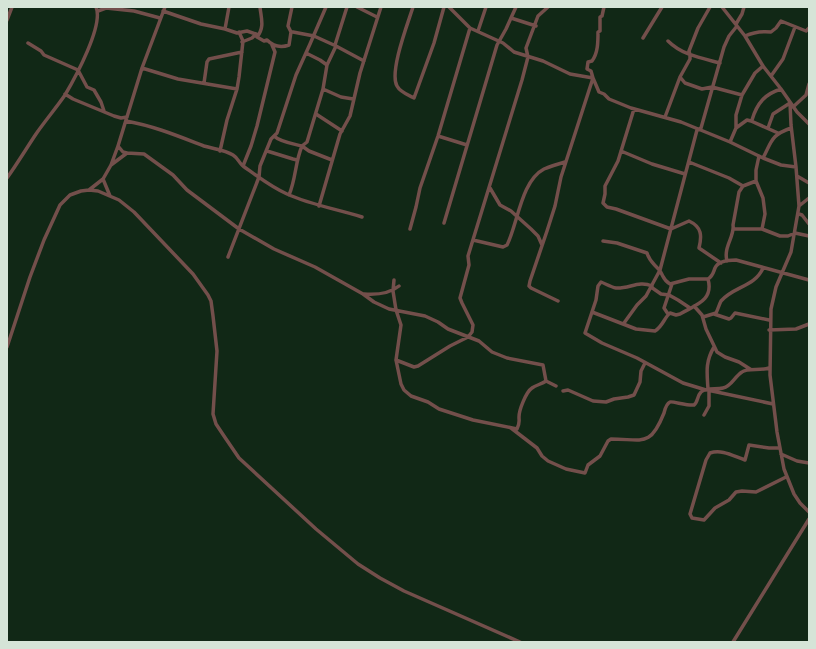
<svg xmlns="http://www.w3.org/2000/svg" width="816" height="649" viewBox="0 0 816 649" font-family="Cabin,sans-serif">
<style>
.lines{fill:none;stroke-linecap:round;stroke-linejoin:round}
.minor{stroke:#734f4b;stroke-width:3.5}
</style>
<rect width="100%" height="100%" fill="#112816"/>
<g class="lines">
<path class="minor" d="M 357,7 L 377,17
M 413,7 C 408,23 389,72 397,86 C 400,92 408,95 414,98 L 434,43 L 444,7
M 449,7 L 470,28 L 503,43 L 514,52 L 543,61 L 570,74 L 593,78
M 604,7 L 602,16 L 600,17 L 600,31 L 598,32 C 598,42 598,53 592,61 L 588,62 L 587,69 L 591,71 L 593,78 L 599,92 L 604,94 L 609,99 L 631,108 L 681,122 L 730,142 L 763,158 L 781,165 L 796,167
M 722,7 L 745,36 L 763,66 L 781,89 L 797,112 L 809,124
M 98,11 L 106,8 L 134,11 L 160,18
M 163,11 L 201,24 L 225,29 L 237,33 L 247,31 L 256,34
M 511,18 L 536,26
M 7,20 L 12,7
M 736,24 L 742,14 L 744,7
M 225,29 L 229,7
M 478,31 L 486,7
M 291,32 L 288,26 L 292,7
M 745,36 C 754,32 761,31 771,32 L 776,28 L 781,21 L 806,31 L 809,28
M 257,37 L 264,41 L 267,40 C 273,46 281,48 289,45 L 291,32 L 293,32 L 314,36 L 336,46 L 327,65 L 323,89 L 307,142 L 302,146 C 294,144 280,142 274,136
M 643,38 L 662,7
M 668,41 C 682,55 701,58 720,63
M 242,42 L 252,38 L 256,34 L 257,37 C 265,27 261,18 260,7
M 28,43 L 41,51 L 44,55 L 78,70 L 87,87 L 94,90 L 101,102 L 104,111
M 335,45 L 347,7
M 336,46 L 364,61
M 306,53 L 320,60 L 327,65
M 142,68 L 178,79 L 237,89
M 771,76 L 783,59 L 795,27
M 680,77 L 685,83 L 702,89 L 712,87 L 742,95 L 755,73 L 763,66
M 204,83 L 207,62 L 209,59 L 242,52
M 323,89 L 341,97 L 353,99
M 65,94 L 73,99 L 114,116 L 121,118 L 127,117
M 793,107 L 806,95 L 809,84
M 634,109 L 618,161 L 605,186 L 605,194 L 603,203 L 607,207 L 616,209 L 671,229 L 689,221 C 702,227 702,236 699,248 L 721,263
M 316,114 L 342,131
M 665,117 L 680,77 L 690,59 L 690,55 L 689,51 L 698,28 L 710,7
M 126,121 C 154,126 178,136 204,146 C 214,149 225,150 233,155 C 238,158 239,163 243,166 C 257,176 271,187 287,194 C 311,205 337,209 362,217
M 751,121 L 778,133
M 736,128 L 747,120 L 751,121 L 752,120 C 757,103 765,94 781,89
M 768,128 L 773,114 L 790,103 L 791,125 L 796,167 L 799,206 L 791,252 L 776,287 L 771,309 L 770,375 L 777,432 L 784,469 L 794,494 L 800,503 L 809,512
M 438,136 L 467,145
M 730,142 L 736,128 L 736,115 L 742,95
M 118,146 L 123,152 L 127,153
M 220,151 L 227,120 L 237,89 L 239,77 L 243,41 L 239,32
M 267,151 L 293,159 L 297,160
M 621,151 L 652,164 L 685,174
M 759,156 L 756,170 L 756,181 L 763,198 L 765,214 L 762,229
M 763,158 C 772,141 771,135 791,128
M 689,162 L 729,178 L 743,186
M 111,165 L 127,153 L 144,154 L 173,175 L 187,190 L 239,229 L 274,249 L 315,267 L 363,294 L 374,302 L 389,309 L 425,316 L 438,322 L 448,329 L 479,341 L 492,352 L 507,358 L 543,365 L 546,381 L 556,386
M 243,166 L 251,146 L 257,126 L 275,52 L 272,45
M 797,176 L 809,183
M 7,178 C 17,164 26,149 36,134 C 45,121 56,108 65,95 C 75,78 104,25 96,7
M 103,179 L 110,196
M 490,188 L 500,205 L 511,211 L 531,229 L 538,236 L 542,245
M 89,190 L 103,179 L 111,165 L 118,146 L 142,68 L 165,7
M 289,195 C 296,179 295,162 302,146 L 309,151 L 332,160
M 319,206 L 340,134 L 350,116 L 360,73 L 381,7
M 799,206 L 809,198
M 799,214 L 802,215 L 809,224
M 444,223 L 497,45 L 506,29 L 516,7
M 410,229 L 416,207 L 420,188 L 438,136 L 470,28
M 733,229 L 762,229 L 780,236 L 788,236 L 795,233 L 809,236
M 473,240 L 503,247 L 507,245 C 518,223 521,181 544,169 C 551,166 558,164 565,162
M 603,241 L 617,243 L 647,253 C 650,263 655,264 660,271 C 664,277 663,280 670,284 L 689,279 L 708,279 C 713,276 713,273 715,268 C 718,261 729,260 736,260 L 809,280
M 228,257 L 259,177 L 260,166 L 271,139 L 277,133 L 296,75 L 310,44 L 326,7
M 727,261 C 723,247 735,236 733,225 L 739,192 L 743,186 L 756,181
M 394,280 L 393,291 L 396,310 L 401,325 L 396,360 L 401,384 L 404,390 L 411,396 L 428,402 L 439,409 L 473,420 L 517,429 C 520,423 519,422 519,417 C 519,410 526,392 532,388 C 536,385 542,384 546,381
M 652,286 C 639,280 629,289 616,288 C 611,287 606,284 601,282 L 598,286 L 596,300 L 585,333 L 602,343 L 637,358 L 683,383 L 706,390
M 651,287 L 661,294 L 669,295 L 678,300 L 690,308
M 364,294 C 377,295 389,294 399,286
M 558,301 L 531,288 L 529,286 L 530,281 L 547,231 L 555,206 L 561,177 L 593,78
M 694,306 L 702,315 L 706,329 L 717,352 L 725,357 L 739,362 L 750,369
M 592,312 L 636,329 L 655,331 C 663,326 664,318 670,313 L 676,315 L 680,314 C 695,305 714,301 708,279
M 668,314 L 664,308 L 672,284
M 714,314 L 729,319 L 731,318 L 735,313 L 769,320
M 703,317 L 716,313 C 718,309 719,305 721,301 C 734,286 755,287 763,268
M 624,323 L 637,305 L 646,296 L 660,270 L 697,130 L 701,128 L 724,47 L 729,36 L 737,26
M 769,330 L 796,329 L 809,324
M 7,347 L 30,277 L 44,240 L 60,205 L 70,195 L 81,191 L 89,190 L 98,191 L 119,200 L 134,212 L 193,274 L 208,295 L 211,301 L 213,316 L 217,351 L 213,414 L 216,424 L 224,436 L 239,458 L 316,529 L 358,564 L 380,578 L 404,591 L 520,642
M 396,360 L 414,367 L 418,366 L 450,346 L 468,337 L 472,332 L 473,325 L 462,303 L 460,298 L 469,265 L 468,256 L 522,80 L 528,57 L 526,48 L 538,16 L 548,7
M 708,389 C 707,373 705,362 714,347
M 563,391 L 568,390 L 593,401 L 606,402 L 614,399 L 628,397 L 634,395 L 640,382 L 641,371 L 645,363
M 712,391 L 773,404
M 704,415 L 709,406 L 709,390
M 511,428 L 537,448 L 542,456 L 548,461 L 566,469 L 585,473 L 588,465 L 600,456 L 608,441 L 611,439 C 643,439 650,448 664,413 C 665,409 666,404 670,402 C 672,401 688,406 694,405 C 698,402 697,396 701,392 C 707,387 716,390 723,388 C 732,386 734,377 742,372 C 747,368 761,371 769,368
M 780,448 L 769,448 L 749,445 L 745,460 C 733,456 722,449 710,453 L 706,460 L 690,514 L 692,518 L 704,520 L 715,508 L 729,500 L 736,492 L 742,491 L 756,492 L 786,477
M 781,454 L 797,461 L 809,463
M 733,642 L 809,519"/>
</g>
<rect width="816" height="649" fill="none" stroke="#d5e4d7" stroke-width="16"/>
</svg>
